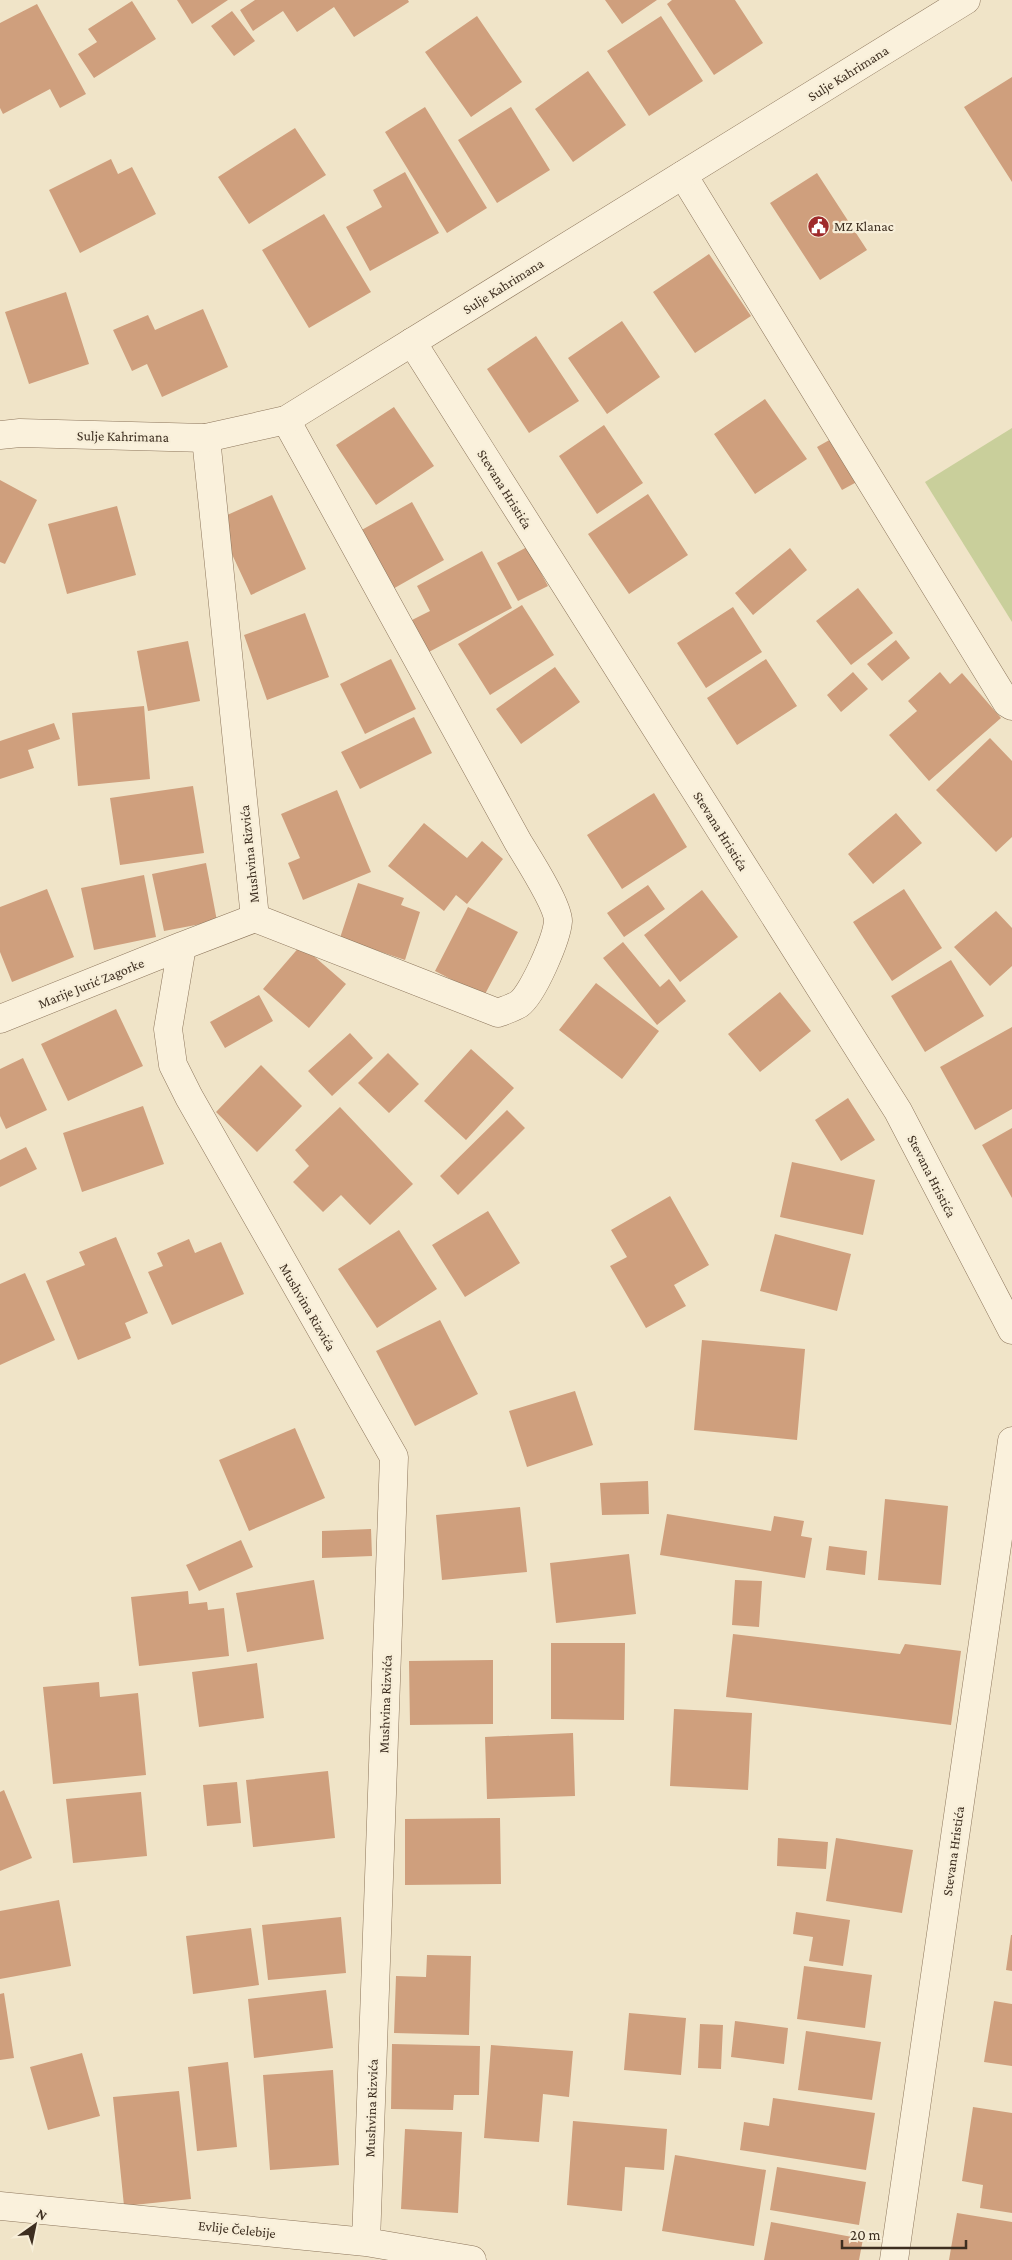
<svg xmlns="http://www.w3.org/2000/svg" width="1012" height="2260" viewBox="0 0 1012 2260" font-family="'Crimson Pro',serif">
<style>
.pitch{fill:#c9cf9b}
.building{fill:#cf9f7d}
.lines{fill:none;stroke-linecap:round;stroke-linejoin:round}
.minor-casing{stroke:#8d765c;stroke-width:29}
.tertiary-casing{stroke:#8d765c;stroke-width:29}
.minor{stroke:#faf1dc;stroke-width:28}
.tertiary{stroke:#faf1dc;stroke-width:28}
.labels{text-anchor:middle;stroke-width:4.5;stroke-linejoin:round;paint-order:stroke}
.street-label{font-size:14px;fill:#3d2e20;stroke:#f7eed8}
.poi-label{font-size:14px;fill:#3d2e20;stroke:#f7eed8;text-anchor:start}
</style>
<rect width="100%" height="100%" fill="#f0e4c8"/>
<path class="pitch" d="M 1012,428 L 1012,622 L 925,482 Z"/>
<path class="building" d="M 177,0 L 228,0 L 192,24 Z
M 255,0 L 408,0 L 409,2 L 354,37 L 334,7 L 297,32 L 283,11 L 253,31 L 240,10 Z
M 605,0 L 657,0 L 622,24 Z
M 672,0 L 735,0 L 763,43 L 714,75 L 667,4 Z
M 132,1 L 156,39 L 94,78 L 78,54 L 97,42 L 88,29 Z
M 37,4 L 86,94 L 60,108 L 50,89 L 3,114 L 0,108 L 0,23 Z
M 232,11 L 255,41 L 234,56 L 211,26 Z
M 477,16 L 522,82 L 471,117 L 425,52 Z
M 661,16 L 703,81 L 649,116 L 607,51 Z
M 588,71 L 626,125 L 573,162 L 535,109 Z
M 1012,77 L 1012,182 L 964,107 Z
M 425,107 L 487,208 L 447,233 L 385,132 Z
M 511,107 L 550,170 L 497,203 L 458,140 Z
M 295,128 L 326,175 L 249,224 L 218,177 Z
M 111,159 L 118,174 L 132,167 L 156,214 L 80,253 L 49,190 Z
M 405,172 L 439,233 L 370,271 L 346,227 L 382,207 L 373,190 Z
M 817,173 L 867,250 L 820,280 L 770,203 Z
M 324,214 L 371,292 L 309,328 L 262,250 Z
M 709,254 L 751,316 L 695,353 L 653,292 Z
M 66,292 L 89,364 L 29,384 L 5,312 Z
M 203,309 L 228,367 L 162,397 L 147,364 L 132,371 L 113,330 L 148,315 L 155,330 Z
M 622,321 L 660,377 L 607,414 L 568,358 Z
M 536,336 L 579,401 L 529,433 L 487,369 Z
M 765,399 L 807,459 L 755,494 L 714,434 Z
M 394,407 L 434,466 L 376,505 L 336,445 Z
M 604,425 L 643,483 L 597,514 L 559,456 Z
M 840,434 L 864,478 L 842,490 L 817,447 Z
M 0,480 L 37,500 L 5,564 L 0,562 Z
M 648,494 L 688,555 L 629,594 L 588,534 Z
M 272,495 L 306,569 L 251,595 L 216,520 Z
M 412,502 L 444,560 L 391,590 L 358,532 Z
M 117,506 L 136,575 L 67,594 L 48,524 Z
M 527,547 L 548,586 L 518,601 L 497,563 Z
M 790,548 L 807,570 L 753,615 L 735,593 Z
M 482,551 L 512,608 L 427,653 L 410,621 L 430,611 L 417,586 Z
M 858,588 L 893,633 L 851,665 L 816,621 Z
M 522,605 L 554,655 L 490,695 L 458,644 Z
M 733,607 L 762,652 L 706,688 L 677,643 Z
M 305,613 L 329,677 L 267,700 L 244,635 Z
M 896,640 L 910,658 L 882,681 L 867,664 Z
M 188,641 L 200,701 L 148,711 L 137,651 Z
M 391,659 L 416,709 L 365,734 L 340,684 Z
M 766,659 L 797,706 L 737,745 L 707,698 Z
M 555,667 L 580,702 L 521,744 L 496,709 Z
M 853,672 L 868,689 L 841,712 L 827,695 Z
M 940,672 L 950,684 L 962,673 L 1001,718 L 929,781 L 889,735 L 917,711 L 908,701 Z
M 144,706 L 150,779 L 78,786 L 72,713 Z
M 414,717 L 432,753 L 360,789 L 341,752 Z
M 54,723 L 60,739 L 28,750 L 34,768 L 0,779 L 0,741 Z
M 990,738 L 1012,761 L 1012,837 L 996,852 L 936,790 Z
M 193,786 L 204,853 L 120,865 L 110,798 Z
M 337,790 L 371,872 L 303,900 L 288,863 L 300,858 L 281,814 Z
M 654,793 L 687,847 L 622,889 L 587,835 Z
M 896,813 L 922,843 L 873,884 L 848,854 Z
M 424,823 L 467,858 L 482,841 L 503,859 L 467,904 L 456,895 L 444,911 L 388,866 Z
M 206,863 L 217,921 L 164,931 L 152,874 Z
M 144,875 L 156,937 L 94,950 L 81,888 Z
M 358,883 L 404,898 L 401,905 L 420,912 L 405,960 L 340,938 Z
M 648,885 L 665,909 L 624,937 L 607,913 Z
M 47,889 L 74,957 L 12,982 L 0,952 L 0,907 Z
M 904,889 L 942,948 L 892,981 L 853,922 Z
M 702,890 L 738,937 L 680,982 L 644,935 Z
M 468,907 L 518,932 L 484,996 L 435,971 Z
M 996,911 L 1012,928 L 1012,966 L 990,986 L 954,947 Z
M 623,942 L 660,987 L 669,979 L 686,1001 L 657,1025 L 603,958 Z
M 301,945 L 346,984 L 309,1028 L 263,989 Z
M 951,960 L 984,1016 L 925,1052 L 891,996 Z
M 596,983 L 659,1031 L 622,1079 L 559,1030 Z
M 780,992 L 811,1031 L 760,1072 L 728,1034 Z
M 259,995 L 273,1021 L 225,1048 L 210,1022 Z
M 116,1009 L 143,1066 L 68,1101 L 41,1044 Z
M 1012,1027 L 1012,1109 L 975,1130 L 940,1067 Z
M 350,1033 L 373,1058 L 332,1096 L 308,1071 Z
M 471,1049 L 514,1088 L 466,1140 L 424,1101 Z
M 388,1053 L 419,1084 L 389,1113 L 358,1083 Z
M 23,1058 L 47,1110 L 6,1129 L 0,1116 L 0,1069 Z
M 261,1065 L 302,1106 L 257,1152 L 216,1112 Z
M 848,1098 L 875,1140 L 841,1161 L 815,1120 Z
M 143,1106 L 164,1164 L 82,1192 L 63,1133 Z
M 340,1107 L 413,1184 L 370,1225 L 341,1195 L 323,1212 L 293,1182 L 309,1166 L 295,1150 Z
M 507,1110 L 525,1128 L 458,1195 L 440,1176 Z
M 1012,1128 L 1012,1198 L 982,1145 Z
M 26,1147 L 37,1169 L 0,1187 L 0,1160 Z
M 792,1162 L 875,1180 L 863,1235 L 780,1217 Z
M 670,1196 L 709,1265 L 674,1285 L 686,1306 L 646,1328 L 610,1266 L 627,1257 L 611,1230 Z
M 488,1211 L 520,1263 L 465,1297 L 432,1245 Z
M 399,1230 L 437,1289 L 377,1328 L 338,1269 Z
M 775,1234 L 851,1254 L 837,1311 L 760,1291 Z
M 116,1237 L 148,1313 L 125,1323 L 131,1338 L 78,1360 L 46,1281 L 85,1265 L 79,1252 Z
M 189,1239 L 195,1253 L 221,1242 L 244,1294 L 172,1325 L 148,1272 L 163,1266 L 157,1253 Z
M 25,1273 L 55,1340 L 0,1365 L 0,1284 Z
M 440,1320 L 478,1394 L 415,1426 L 376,1351 Z
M 702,1340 L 805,1349 L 797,1440 L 694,1430 Z
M 575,1391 L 593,1445 L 527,1467 L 509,1411 Z
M 295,1428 L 325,1498 L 249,1531 L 219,1460 Z
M 648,1481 L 649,1514 L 602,1515 L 600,1483 Z
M 885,1499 L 948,1506 L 941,1585 L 878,1580 Z
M 520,1507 L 527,1572 L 442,1580 L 436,1515 Z
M 667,1514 L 771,1531 L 774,1516 L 804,1521 L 801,1536 L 812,1538 L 805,1578 L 660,1555 Z
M 371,1529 L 372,1556 L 322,1558 L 322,1531 Z
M 241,1540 L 253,1567 L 199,1591 L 186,1565 Z
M 829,1546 L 867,1551 L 865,1575 L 826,1570 Z
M 629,1554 L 636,1614 L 556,1623 L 550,1563 Z
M 314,1580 L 324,1639 L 247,1652 L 236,1593 Z
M 735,1580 L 762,1581 L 759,1627 L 732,1625 Z
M 188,1591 L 189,1604 L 207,1602 L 208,1610 L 224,1608 L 229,1656 L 139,1666 L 131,1597 Z
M 733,1634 L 900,1654 L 905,1644 L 961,1651 L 951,1725 L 726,1697 Z
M 551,1643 L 625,1643 L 624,1720 L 551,1719 Z
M 493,1660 L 493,1724 L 410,1725 L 409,1661 Z
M 257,1663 L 264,1718 L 199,1727 L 192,1672 Z
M 99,1682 L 100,1697 L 138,1693 L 146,1775 L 53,1784 L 43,1687 Z
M 674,1709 L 752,1713 L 748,1790 L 670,1786 Z
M 573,1733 L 575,1796 L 487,1799 L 485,1737 Z
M 328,1771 L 335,1838 L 253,1847 L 246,1780 Z
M 237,1782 L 241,1823 L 207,1826 L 203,1785 Z
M 4,1790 L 32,1858 L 0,1871 L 0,1792 Z
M 141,1792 L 147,1856 L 73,1863 L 66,1799 Z
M 500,1818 L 501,1884 L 405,1885 L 405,1819 Z
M 778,1838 L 828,1842 L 826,1869 L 777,1866 Z
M 836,1838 L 913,1850 L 902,1913 L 826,1901 Z
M 59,1900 L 71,1966 L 0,1979 L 0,1911 Z
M 796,1912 L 850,1920 L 843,1966 L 809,1961 L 813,1937 L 793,1934 Z
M 341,1917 L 346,1973 L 268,1980 L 262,1925 Z
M 251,1928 L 259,1985 L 193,1994 L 186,1936 Z
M 1011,1935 L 1012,1935 L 1012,1971 L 1006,1970 Z
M 427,1955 L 471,1956 L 469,2035 L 394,2033 L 396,1976 L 426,1977 Z
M 804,1966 L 872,1975 L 865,2028 L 797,2019 Z
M 326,1990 L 333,2048 L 254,2058 L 248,1999 Z
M 4,1993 L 14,2058 L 0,2060 L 0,1994 Z
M 994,2001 L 1012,2004 L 1012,2066 L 984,2062 Z
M 629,2013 L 686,2018 L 681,2075 L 624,2070 Z
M 735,2021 L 788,2028 L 784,2064 L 731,2057 Z
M 700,2024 L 723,2025 L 721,2069 L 698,2068 Z
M 806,2031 L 881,2042 L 872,2100 L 798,2090 Z
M 392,2044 L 480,2046 L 479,2095 L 454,2095 L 453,2110 L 391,2109 Z
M 491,2045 L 573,2051 L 569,2097 L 543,2094 L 539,2142 L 484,2138 Z
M 82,2053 L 100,2116 L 48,2130 L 30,2067 Z
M 228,2062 L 237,2147 L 197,2151 L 188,2067 Z
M 333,2070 L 339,2165 L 270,2170 L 263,2075 Z
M 179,2091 L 191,2199 L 124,2206 L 113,2097 Z
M 773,2098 L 875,2113 L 866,2170 L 740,2150 L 744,2122 L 769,2126 Z
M 973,2107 L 1012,2113 L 1012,2213 L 980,2208 L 983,2185 L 962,2181 Z
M 573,2121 L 667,2129 L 664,2170 L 625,2167 L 622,2211 L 567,2205 Z
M 405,2129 L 462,2132 L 458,2213 L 401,2209 Z
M 675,2155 L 766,2170 L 754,2246 L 662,2231 Z
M 777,2167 L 866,2182 L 859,2225 L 770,2210 Z
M 957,2213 L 1012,2222 L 1012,2260 L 949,2260 Z
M 771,2222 L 863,2239 L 859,2260 L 764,2260 Z"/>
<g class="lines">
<defs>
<path id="minor" d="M 683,175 L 1007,703 L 1012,706
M 412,342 L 898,1111 L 1012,1330
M 206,438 L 255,918 L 182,946 L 168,1029 L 173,1065 L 189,1097 L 394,1457 L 366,2242
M 255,918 L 498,1013 C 505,1010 513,1008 519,1004 C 533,994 557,938 558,921 C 558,905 527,857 518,842 L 286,420
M 0,1019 L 182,946
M 0,2206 L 366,2242 L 472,2260
M 894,2260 L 1012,1441"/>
<path id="tertiary" d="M 0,435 L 20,433 L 206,438 L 286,420 L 966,0"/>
</defs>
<use href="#minor" class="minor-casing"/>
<use href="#tertiary" class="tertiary-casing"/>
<use href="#minor" class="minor"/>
<use href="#tertiary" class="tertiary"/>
</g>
<defs>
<symbol id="civic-disc" viewBox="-11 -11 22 22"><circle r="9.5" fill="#9e2a2b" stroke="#f7eed8"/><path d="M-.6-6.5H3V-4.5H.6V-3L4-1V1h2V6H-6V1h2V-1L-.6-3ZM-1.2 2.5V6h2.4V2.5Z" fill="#fff"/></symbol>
</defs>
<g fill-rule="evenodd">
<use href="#civic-disc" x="806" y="214" width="25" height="25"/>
</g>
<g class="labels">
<g class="street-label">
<text transform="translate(848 73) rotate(-32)" y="5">Sulje Kahrimana</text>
<text transform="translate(503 286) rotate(-32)" y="5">Sulje Kahrimana</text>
<text transform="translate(123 436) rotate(1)" y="5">Sulje Kahrimana</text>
<text transform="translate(505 489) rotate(58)" y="5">Stevana Hristića</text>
<text transform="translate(721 831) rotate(58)" y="5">Stevana Hristića</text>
<text transform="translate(249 854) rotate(-96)" y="5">Mushvina Rizvića</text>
<text transform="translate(91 983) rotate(-22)" y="5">Marije Jurić Zagorke</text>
<text transform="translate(932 1176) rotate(63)" y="5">Stevana Hristića</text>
<text transform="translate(308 1307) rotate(60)" y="5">Mushvina Rizvića</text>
<text transform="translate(385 1704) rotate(-88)" y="5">Mushvina Rizvića</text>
<text transform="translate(953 1851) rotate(-82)" y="5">Stevana Hristića</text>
<text transform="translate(371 2108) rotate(-88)" y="5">Mushvina Rizvića</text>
<text transform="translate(237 2229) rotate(6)" y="5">Evlije Čelebije</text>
</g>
<g class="poi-label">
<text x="834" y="231">MZ Klanac</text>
</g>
</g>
<g transform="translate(35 2225) rotate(33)" stroke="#f7eed8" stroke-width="4" paint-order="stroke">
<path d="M0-4L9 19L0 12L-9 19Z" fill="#3d2e20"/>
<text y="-8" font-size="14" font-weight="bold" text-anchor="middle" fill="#3d2e20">N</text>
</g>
<path d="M842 2240v8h124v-8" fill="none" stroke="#3d2e20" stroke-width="2.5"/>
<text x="850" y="2240" font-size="15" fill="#3d2e20" stroke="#f7eed8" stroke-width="4" paint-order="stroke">20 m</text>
</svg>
